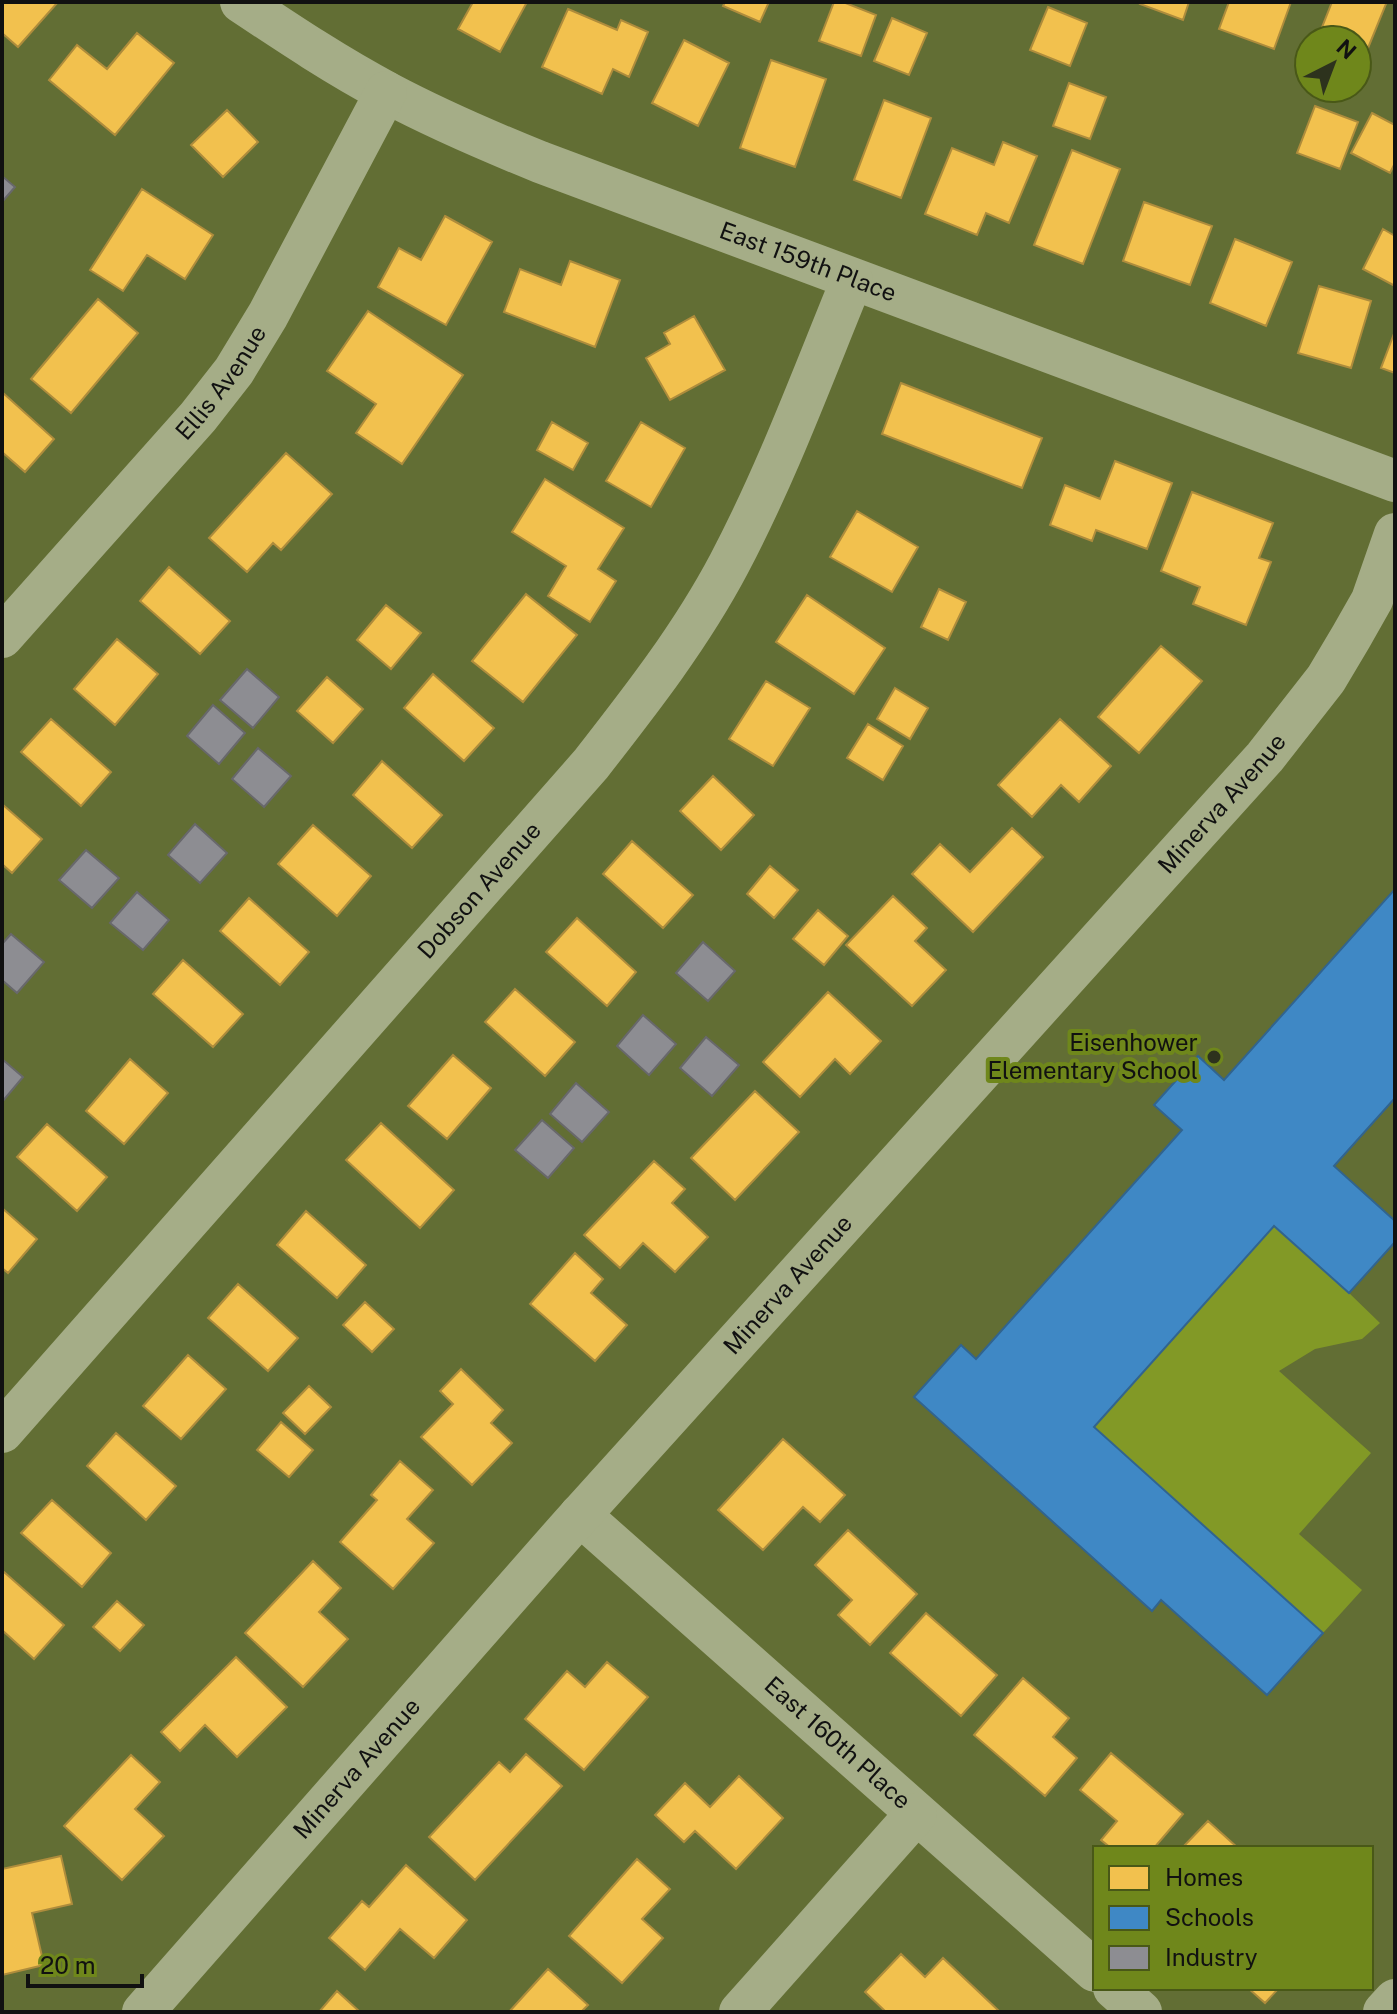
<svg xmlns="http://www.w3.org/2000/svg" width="1397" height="2014" viewBox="0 0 1397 2014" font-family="'Public Sans',sans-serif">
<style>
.green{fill:#829926}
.homes{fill:#f2c14e;stroke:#ae8c3c;stroke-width:2}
.schools{fill:#3f88c5;stroke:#31648f;stroke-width:2}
.industry{fill:#8d8d92;stroke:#68686b;stroke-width:2}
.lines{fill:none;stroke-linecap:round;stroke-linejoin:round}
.minor{stroke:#a5ad87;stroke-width:42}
.poi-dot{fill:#2d321d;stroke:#6f871b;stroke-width:3}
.labels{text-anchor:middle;stroke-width:8;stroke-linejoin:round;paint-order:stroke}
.street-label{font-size:24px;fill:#111;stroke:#6f871b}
.poi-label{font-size:24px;fill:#111;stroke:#6f871b;text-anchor:end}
</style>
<rect width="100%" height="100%" fill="#626e34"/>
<path class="green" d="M 1274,1226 L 1349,1293 L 1380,1323 L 1362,1339 L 1315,1349 L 1279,1371 L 1371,1453 L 1299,1534 L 1362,1590 L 1323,1633 L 1094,1427 Z"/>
<path class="homes" d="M 2,2 L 58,2 L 18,47 L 2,33 Z
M 473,2 L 527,2 L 500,52 L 458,29 Z
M 725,2 L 769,2 L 760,22 L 723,6 Z
M 834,2 L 843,2 L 876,15 L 861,56 L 819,41 Z
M 1141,2 L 1189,2 L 1183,20 L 1140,4 Z
M 1229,2 L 1291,2 L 1274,49 L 1219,29 Z
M 1332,2 L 1383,2 L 1386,4 L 1357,75 L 1357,40 L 1317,40 Z
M 1048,7 L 1087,23 L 1070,66 L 1030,50 Z
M 568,9 L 617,30 L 621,20 L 648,32 L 629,77 L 613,69 L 602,94 L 542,67 Z
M 892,18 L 927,33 L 909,75 L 874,61 Z
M 137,33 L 174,63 L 115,135 L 49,80 L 77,45 L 107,69 Z
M 684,40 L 729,63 L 698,126 L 652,103 Z
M 771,60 L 826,79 L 795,167 L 740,148 Z
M 1069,83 L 1106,97 L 1090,139 L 1053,126 Z
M 884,100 L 931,118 L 901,198 L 854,180 Z
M 1315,106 L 1358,122 L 1340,169 L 1297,153 Z
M 227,110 L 258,142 L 223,177 L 191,145 Z
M 1372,113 L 1395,125 L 1395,163 L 1390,173 L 1351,153 Z
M 1003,142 L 1037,156 L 1009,223 L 986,213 L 977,235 L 925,214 L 952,148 L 994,165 Z
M 1072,150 L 1120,169 L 1083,264 L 1034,245 Z
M 142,189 L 213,235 L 185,279 L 147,255 L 123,291 L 90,270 Z
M 1144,202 L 1212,226 L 1190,285 L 1123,261 Z
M 445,216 L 492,242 L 446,325 L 378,287 L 399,248 L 421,260 Z
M 1383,229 L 1395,236 L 1395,286 L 1363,269 Z
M 1235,239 L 1292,262 L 1266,326 L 1210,303 Z
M 570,261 L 620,280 L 595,347 L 504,312 L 520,269 L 561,285 Z
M 1319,286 L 1371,301 L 1351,368 L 1298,353 Z
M 98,299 L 138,333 L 71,413 L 31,379 Z
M 368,311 L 463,375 L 402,464 L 356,433 L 376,404 L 327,371 Z
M 694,316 L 725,370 L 670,400 L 646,358 L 670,344 L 664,333 Z
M 1395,331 L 1395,373 L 1381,368 Z
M 901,383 L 1042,438 L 1022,488 L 882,434 Z
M 2,392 L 54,439 L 25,472 L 2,452 Z
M 552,422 L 588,443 L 573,470 L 537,450 Z
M 641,422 L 685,448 L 651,507 L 606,481 Z
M 286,453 L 332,494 L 281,550 L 273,543 L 247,572 L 209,538 Z
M 1115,461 L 1172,483 L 1147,549 L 1096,530 L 1092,541 L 1050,525 L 1065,485 L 1100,499 Z
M 545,479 L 624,528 L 598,569 L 616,581 L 590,622 L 548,596 L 566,566 L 512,532 Z
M 1192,492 L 1273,523 L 1259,558 L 1271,562 L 1246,625 L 1193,604 L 1200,587 L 1161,571 Z
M 857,511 L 918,547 L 892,592 L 830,557 Z
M 169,567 L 230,621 L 200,654 L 140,601 Z
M 939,589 L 966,602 L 948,640 L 921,627 Z
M 526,594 L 577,635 L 523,702 L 472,661 Z
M 807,595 L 885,648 L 854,694 L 776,642 Z
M 386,605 L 421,633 L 391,669 L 357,640 Z
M 117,639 L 158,674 L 115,725 L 74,689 Z
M 1161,646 L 1202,681 L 1139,753 L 1098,717 Z
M 433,674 L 494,728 L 464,761 L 404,708 Z
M 327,677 L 363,709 L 333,743 L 297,711 Z
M 766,681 L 810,708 L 773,766 L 729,739 Z
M 895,688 L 928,708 L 910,739 L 877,719 Z
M 51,719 L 111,772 L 81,806 L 21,752 Z
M 1060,719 L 1111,766 L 1079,802 L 1061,785 L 1032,817 L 998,785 Z
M 868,724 L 903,746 L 883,780 L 847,758 Z
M 382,761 L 442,815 L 412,848 L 353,795 Z
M 713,776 L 754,815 L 721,850 L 680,811 Z
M 2,804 L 42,839 L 12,873 L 2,864 Z
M 313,825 L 371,876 L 337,916 L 278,864 Z
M 1012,828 L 1043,857 L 973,932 L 912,874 L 940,844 L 970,872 Z
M 632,841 L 693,895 L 663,928 L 603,874 Z
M 770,866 L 798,890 L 774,918 L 747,894 Z
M 893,896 L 927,928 L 915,941 L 946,970 L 912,1006 L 846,945 Z
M 249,898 L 309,952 L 280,985 L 220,931 Z
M 818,910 L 848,936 L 824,965 L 793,939 Z
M 577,918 L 636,972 L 607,1006 L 546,952 Z
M 183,960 L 243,1014 L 213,1047 L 153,994 Z
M 515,989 L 575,1042 L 545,1076 L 485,1022 Z
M 828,992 L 881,1041 L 850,1074 L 835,1059 L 800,1097 L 763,1062 Z
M 453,1055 L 491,1088 L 447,1139 L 408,1106 Z
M 130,1059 L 168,1093 L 124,1144 L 86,1111 Z
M 755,1091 L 799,1132 L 735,1200 L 691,1158 Z
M 381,1123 L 454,1190 L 420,1228 L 346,1160 Z
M 47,1124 L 107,1177 L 77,1211 L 17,1157 Z
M 654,1161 L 685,1189 L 672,1203 L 708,1237 L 675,1272 L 643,1243 L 620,1268 L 584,1235 Z
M 2,1208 L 37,1239 L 8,1273 L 2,1268 Z
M 306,1211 L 366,1265 L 337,1298 L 277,1245 Z
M 575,1253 L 603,1279 L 591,1293 L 627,1325 L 595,1361 L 530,1304 Z
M 238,1284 L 298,1338 L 268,1371 L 208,1318 Z
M 365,1302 L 394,1329 L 372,1352 L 343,1325 Z
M 188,1355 L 226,1389 L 181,1439 L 143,1406 Z
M 461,1369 L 503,1410 L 491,1423 L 512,1443 L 472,1485 L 421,1437 L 453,1404 L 440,1391 Z
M 309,1386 L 331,1407 L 305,1434 L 283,1413 Z
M 281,1422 L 313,1450 L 289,1477 L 257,1450 Z
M 116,1433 L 176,1486 L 146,1520 L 87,1466 Z
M 783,1439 L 845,1495 L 820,1522 L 803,1507 L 763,1550 L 718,1510 Z
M 400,1461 L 433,1490 L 407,1519 L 434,1543 L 393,1589 L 340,1542 L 377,1500 L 371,1495 Z
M 52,1500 L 111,1553 L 82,1587 L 21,1533 Z
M 848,1530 L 917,1594 L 870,1645 L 838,1615 L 852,1600 L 815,1565 Z
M 313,1561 L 341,1588 L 319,1612 L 348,1639 L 303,1687 L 245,1633 Z
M 4,1572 L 64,1625 L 34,1659 L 2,1630 L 2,1574 Z
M 117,1601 L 144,1625 L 120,1651 L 93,1627 Z
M 926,1613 L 997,1675 L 961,1716 L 890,1653 Z
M 236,1657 L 287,1707 L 237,1757 L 205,1725 L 180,1751 L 161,1732 Z
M 607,1662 L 648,1697 L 584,1770 L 525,1719 L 567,1671 L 585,1687 Z
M 1023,1678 L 1069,1718 L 1053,1737 L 1077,1758 L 1045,1796 L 974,1735 Z
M 1111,1753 L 1183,1814 L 1154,1848 L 1111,1848 L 1101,1840 L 1117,1821 L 1080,1790 Z
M 526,1754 L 562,1786 L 475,1880 L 429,1837 L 499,1762 L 510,1772 Z
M 131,1755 L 160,1782 L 135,1809 L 164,1836 L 122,1880 L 64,1826 Z
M 739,1776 L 783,1818 L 736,1869 L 695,1831 L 684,1842 L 655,1815 L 685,1783 L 710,1807 Z
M 1208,1821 L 1238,1848 L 1182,1848 Z
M 61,1856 L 72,1904 L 32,1913 L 44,1965 L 2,1975 L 2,1869 Z
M 637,1859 L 670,1889 L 642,1919 L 663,1938 L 622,1983 L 569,1936 Z
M 406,1865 L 467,1920 L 434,1958 L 400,1929 L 365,1970 L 329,1938 L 362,1901 L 369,1907 Z
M 901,1954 L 925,1977 L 943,1958 L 1000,2012 L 886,2012 L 865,1992 Z
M 548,1969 L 588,2005 L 581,2012 L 509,2012 Z
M 1248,1988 L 1279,1988 L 1265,2003 Z
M 337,1991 L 360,2012 L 319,2012 Z"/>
<path class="schools" d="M 1395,889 L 1395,1098 L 1334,1166 L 1395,1221 L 1395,1242 L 1349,1293 L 1274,1226 L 1094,1427 L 1323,1633 L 1267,1695 L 1161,1600 L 1152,1611 L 914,1397 L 961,1345 L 976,1359 L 1182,1130 L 1154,1105 L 1198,1056 L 1224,1080 Z"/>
<path class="industry" d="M 2,176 L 15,187 L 2,202 Z
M 247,669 L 279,697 L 253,728 L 220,700 Z
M 213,705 L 245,733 L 219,764 L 187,736 Z
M 258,748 L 291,776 L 264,807 L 232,779 Z
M 195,824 L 227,853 L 200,883 L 168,855 Z
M 86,850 L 119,878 L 92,908 L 59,880 Z
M 137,892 L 169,920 L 143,950 L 110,923 Z
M 11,934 L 44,962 L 17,993 L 2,980 L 2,944 Z
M 703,942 L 735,971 L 708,1001 L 676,973 Z
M 643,1015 L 676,1044 L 649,1075 L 617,1046 Z
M 706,1037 L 739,1065 L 712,1096 L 680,1068 Z
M 2,1059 L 23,1077 L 2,1102 Z
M 576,1083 L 609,1112 L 582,1142 L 550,1114 Z
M 542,1120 L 574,1148 L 548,1178 L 515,1150 Z"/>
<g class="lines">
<g class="minor">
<path id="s1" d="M 241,2 C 289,34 337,66 388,93 C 437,119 488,141 540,162 L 1395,481"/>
<path id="s2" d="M 2,637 L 198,417 L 234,371 L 268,315 L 386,92"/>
<path id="s3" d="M 2,1432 L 591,764 C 641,700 691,636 729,564 C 777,473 813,375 852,280"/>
<path id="s4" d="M 580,1515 L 1095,1971"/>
<path d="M 1114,1988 L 1141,2012"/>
<path id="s5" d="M 143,2012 L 572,1524 L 1265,757 L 1326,679 L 1351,637 L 1372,600 L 1395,534"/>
<path d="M 740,2012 L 916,1814"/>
<path d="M 1384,2012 L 1395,2000"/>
</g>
</g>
<circle class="poi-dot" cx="1214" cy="1057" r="8"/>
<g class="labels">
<g class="street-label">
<text dy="8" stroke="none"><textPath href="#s1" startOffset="626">East 159th Place</textPath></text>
<text dy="8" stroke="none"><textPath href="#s2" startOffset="336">Ellis Avenue</textPath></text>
<text dy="8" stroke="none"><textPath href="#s5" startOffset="1620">Minerva Avenue</textPath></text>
<text dy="8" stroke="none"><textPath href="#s3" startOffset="722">Dobson Avenue</textPath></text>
<text dy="8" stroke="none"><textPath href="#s5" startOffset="972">Minerva Avenue</textPath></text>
<text dy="8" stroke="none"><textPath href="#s4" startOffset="344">East 160th Place</textPath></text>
<text dy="8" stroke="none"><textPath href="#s5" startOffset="324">Minerva Avenue</textPath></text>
</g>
<g class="poi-label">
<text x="1198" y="1051">Eisenhower<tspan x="1198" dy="28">Elementary School</tspan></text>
</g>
</g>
<rect width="1397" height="2014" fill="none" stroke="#111111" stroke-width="8"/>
<rect x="1093" y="1846" width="280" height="144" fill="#6f871b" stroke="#495817" stroke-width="2"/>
<rect x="1109" y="1866" width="40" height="24" fill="#f2c14e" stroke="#495817" stroke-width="2"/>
<text x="1165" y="1886" font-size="24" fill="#111111">Homes</text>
<rect x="1109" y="1906" width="40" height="24" fill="#3f88c5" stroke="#495817" stroke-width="2"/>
<text x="1165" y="1926" font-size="24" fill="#111111">Schools</text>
<rect x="1109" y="1946" width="40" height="24" fill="#8d8d92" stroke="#495817" stroke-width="2"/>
<text x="1165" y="1966" font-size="24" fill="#111111">Industry</text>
<g transform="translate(1333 64) rotate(42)"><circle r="38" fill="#6f871b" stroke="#495817" stroke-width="2"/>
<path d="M0-6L14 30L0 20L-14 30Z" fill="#2d321d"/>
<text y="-12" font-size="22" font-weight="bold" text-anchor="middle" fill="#111111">N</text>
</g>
<path d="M28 1974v12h114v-12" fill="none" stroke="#111111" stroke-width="4"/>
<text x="40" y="1974" font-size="24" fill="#111111" stroke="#6f871b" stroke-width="6" paint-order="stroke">20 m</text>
</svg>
